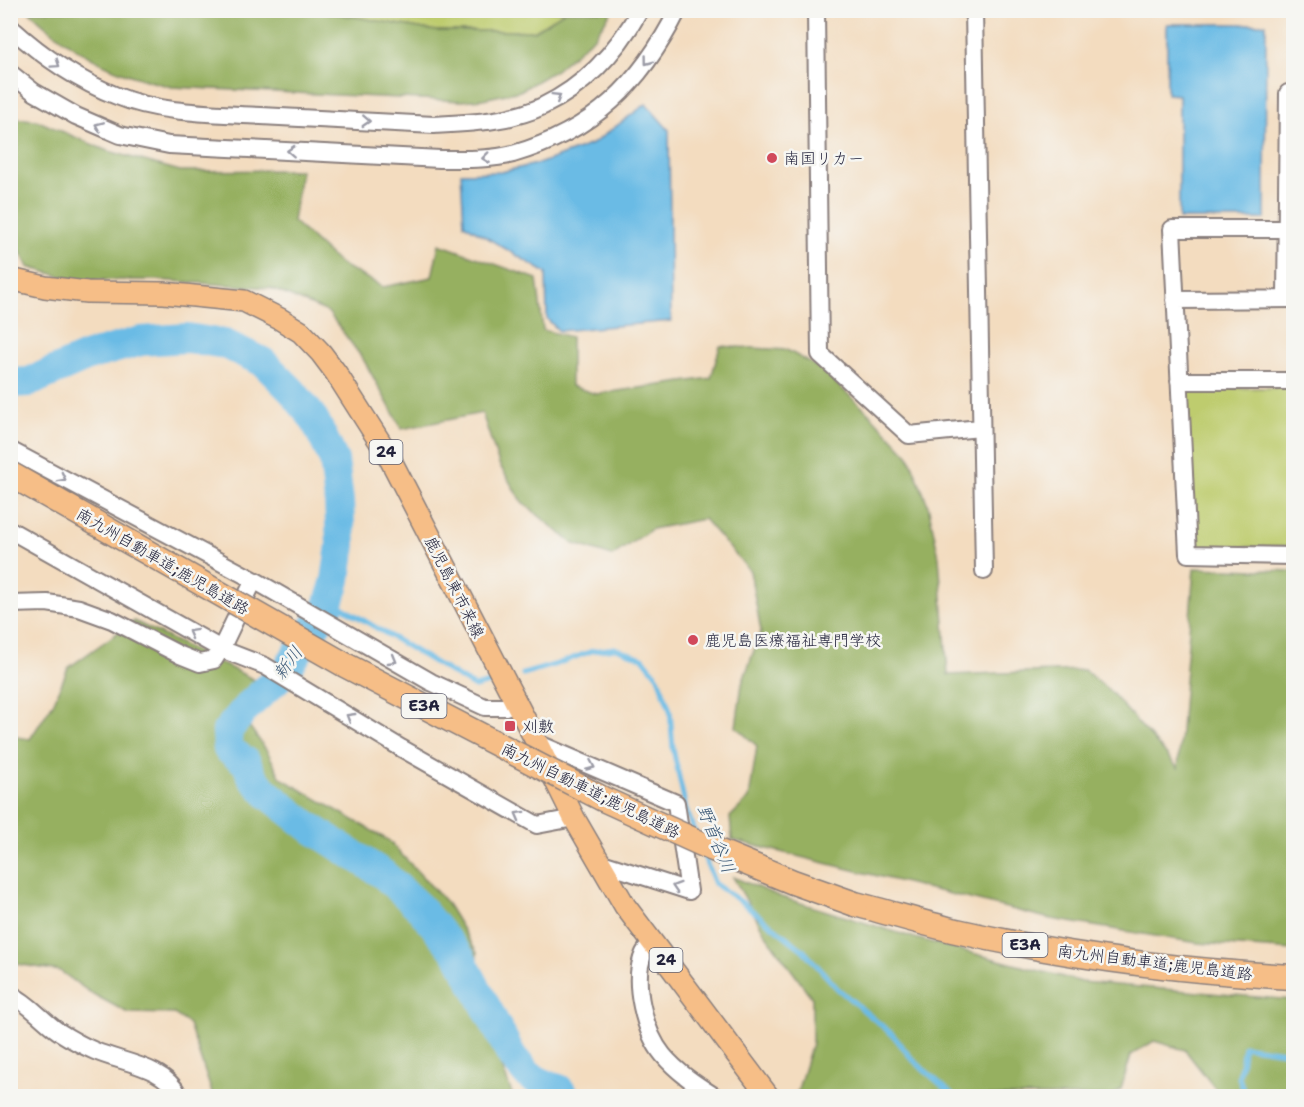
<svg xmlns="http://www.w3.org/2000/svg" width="1304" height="1107" viewBox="0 0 1304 1107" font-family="'Shantell Sans','Klee One',sans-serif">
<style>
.green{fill:#becc6e;stroke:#707754;stroke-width:1.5}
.forest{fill:#96b061;stroke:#5c694e;stroke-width:1.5}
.water{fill:#6abbe5;stroke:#466e90;stroke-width:1.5}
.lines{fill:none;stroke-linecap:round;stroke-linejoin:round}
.stream{stroke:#6abbe5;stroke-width:5}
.river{stroke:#6abbe5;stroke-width:30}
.minor-casing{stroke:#8a7f7d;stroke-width:20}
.major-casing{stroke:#8a7f7d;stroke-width:24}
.highway-casing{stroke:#8a7f7d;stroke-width:27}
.minor{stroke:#fff;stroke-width:16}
.major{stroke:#f6be87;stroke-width:21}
.highway{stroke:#f6be87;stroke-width:24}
.highway-bridge-casing{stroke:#8a7f7d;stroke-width:27;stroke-linecap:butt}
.highway-bridge{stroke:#f6be87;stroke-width:24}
.oneway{stroke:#9c9ca7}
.poi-dot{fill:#d1495b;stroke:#f6f6f2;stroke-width:2}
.labels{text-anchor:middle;stroke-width:5;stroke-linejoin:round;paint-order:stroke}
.shield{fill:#f6f6f2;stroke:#626272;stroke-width:1.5}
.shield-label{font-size:15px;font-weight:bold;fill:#22223b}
.poi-label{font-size:16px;fill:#22223b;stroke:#f6f6f2;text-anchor:start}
.street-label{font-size:16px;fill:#22223b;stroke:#f6f6f2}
.water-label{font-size:18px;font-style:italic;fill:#3b5876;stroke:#f6f6f2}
</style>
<rect width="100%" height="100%" fill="#f6f6f2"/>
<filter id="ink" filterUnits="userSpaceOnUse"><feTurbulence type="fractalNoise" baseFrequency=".0167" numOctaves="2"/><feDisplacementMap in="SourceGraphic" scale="12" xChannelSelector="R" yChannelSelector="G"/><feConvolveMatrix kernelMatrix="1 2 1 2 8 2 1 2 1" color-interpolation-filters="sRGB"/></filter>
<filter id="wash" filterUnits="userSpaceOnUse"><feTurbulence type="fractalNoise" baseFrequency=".008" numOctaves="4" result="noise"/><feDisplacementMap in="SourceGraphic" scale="24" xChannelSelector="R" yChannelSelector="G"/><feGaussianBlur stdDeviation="1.35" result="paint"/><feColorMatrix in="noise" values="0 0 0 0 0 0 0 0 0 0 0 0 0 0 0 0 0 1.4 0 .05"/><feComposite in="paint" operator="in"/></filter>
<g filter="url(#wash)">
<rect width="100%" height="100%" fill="#f3dcbf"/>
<path class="green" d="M 321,11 L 565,11 L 535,31 L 436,31 Z
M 1190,388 L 1293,388 L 1293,546 L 1199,548 L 1194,544 L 1186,393 Z"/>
<path class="forest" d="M 321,11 L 436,31 L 534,31 L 565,11 L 612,11 L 594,37 L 556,70 L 520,91 L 483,99 L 462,101 L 172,87 C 157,83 141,79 127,74 C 89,61 57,38 29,11 Z
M 11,118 L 36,120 L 105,150 L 180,171 L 301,170 L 293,221 L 340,264 L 383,287 L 432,277 L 439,244 L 537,279 L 543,330 L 571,337 L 571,386 L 596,394 L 711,378 L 720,346 L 787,350 L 818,367 L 870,414 L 909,456 L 928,505 L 939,557 L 948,675 L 1084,670 L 1110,691 L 1178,768 L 1194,568 L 1293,571 L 1293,950 L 1198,943 L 1051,919 L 732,840 L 730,817 L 749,798 L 757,746 L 736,727 L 742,684 L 761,631 L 750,571 L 704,519 L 652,529 L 612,556 L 572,543 L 521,501 L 499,464 L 482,413 L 402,429 L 363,359 L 328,312 L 270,288 L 157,280 L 74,280 L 28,267 L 11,233 Z
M 134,621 L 265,685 L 236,708 L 267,751 L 281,778 L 388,840 L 446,902 L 477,953 L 473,1008 L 499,1059 L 513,1096 L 213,1096 L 189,1024 L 174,1014 L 128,1013 L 91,993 L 60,971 L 11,963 L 10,736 L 30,739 L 54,702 L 68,668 Z
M 733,877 L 781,897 L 915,938 L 1082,982 L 1293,1000 L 1293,1096 L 1221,1096 L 1185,1050 L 1154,1041 L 1131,1055 L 1121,1089 L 1112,1096 L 796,1096 L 812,1043 L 812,998 L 766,935 Z"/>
<path class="water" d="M 1167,24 L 1266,24 L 1265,219 L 1179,219 L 1179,95 L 1167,94 Z
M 646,104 L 669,130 L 671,321 L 559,331 L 547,319 L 546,273 L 464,224 L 461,173 L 501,172 L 541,163 L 592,144 Z"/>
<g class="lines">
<path class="stream" d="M 330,600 L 475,687 L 493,682
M 523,674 L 554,665 L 592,651 L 615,648 L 643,658 L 658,677 L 670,710 L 673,749 L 686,809 L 695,832
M 703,854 L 715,884 L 740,901 L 803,950 L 838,989 L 893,1035 L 912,1059 L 954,1096
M 1245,1096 L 1239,1077 L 1244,1046 L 1284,1052 L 1294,1051"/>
<path class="river" d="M 10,383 L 29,382 L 88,356 L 141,341 L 187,338 L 225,344 L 263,362 L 292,391 L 314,419 L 334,460 L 339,501 L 341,545 L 336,580 L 328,606 L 285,672 L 247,707 L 227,731 L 228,749 L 246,762 L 253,778 L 269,795 L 308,826 L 383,874 L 419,907 L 460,957 L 512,1056 L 528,1075 L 544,1084 L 559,1089 L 565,1096"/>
</g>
</g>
<g filter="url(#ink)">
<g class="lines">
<defs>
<path id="minor" d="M 816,10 L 820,354 L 909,435 L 980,428
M 974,10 L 984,571
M 10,27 C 42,56 76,80 117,96 C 161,114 214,113 261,116 C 319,119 376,122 434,125 C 470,123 510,122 543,106 C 585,86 617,51 640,10
M 10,73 L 34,92 L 76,116 L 120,135 L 169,145 L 440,159 C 464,159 490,160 513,154 C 593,131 641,84 678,10
M 1287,229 L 1172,229 L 1188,554 L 1294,556
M 1286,299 L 1288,93 L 1294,93
M 1175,300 L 1294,299
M 1179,381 L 1294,381
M 10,450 L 254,580 L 431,682 L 485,707 L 505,707 L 515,703
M 10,530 L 221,649 L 265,666 L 401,748 L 537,825 L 574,818
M 10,604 L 47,603 L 79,608 L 112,620 L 180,655 L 200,663 L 214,660 L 221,649 L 254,580
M 537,743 L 676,803 L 689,891 L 599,862
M 652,942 C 649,945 646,949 644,953 C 631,981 645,1033 663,1055 C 677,1072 697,1085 714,1096
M 10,994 C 29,1003 42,1020 58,1031 C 69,1038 83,1046 95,1051 C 123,1063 165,1066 179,1096"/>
<path id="major" d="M 10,279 L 45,287 L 87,292 L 164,293 L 244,301 L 280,319 L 301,332 L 321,353 L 336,373 L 387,453 L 537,743 L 574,818 L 625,906 L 768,1096"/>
<path id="highway" d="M 855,904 C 887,912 919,922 952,930 C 1064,956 1179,971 1294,977"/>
</defs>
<use href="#minor" class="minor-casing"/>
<use href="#major" class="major-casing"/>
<use href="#highway" class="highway-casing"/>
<use href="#minor" class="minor"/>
<use href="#major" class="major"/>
<use href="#highway" class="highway"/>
<defs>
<path id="highway-bridge" d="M 10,474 L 345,665 L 603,799 L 713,849 L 793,882 L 855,904"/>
</defs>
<use href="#highway-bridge" class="highway-bridge-casing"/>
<use href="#highway-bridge" class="highway-bridge"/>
</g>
<defs><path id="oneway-chevron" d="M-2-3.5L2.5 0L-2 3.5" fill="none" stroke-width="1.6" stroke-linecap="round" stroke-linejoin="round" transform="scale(1.5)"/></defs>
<g class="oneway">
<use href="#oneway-chevron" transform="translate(648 61) rotate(127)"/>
<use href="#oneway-chevron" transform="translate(56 64) rotate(34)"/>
<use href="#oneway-chevron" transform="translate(557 97) rotate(-32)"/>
<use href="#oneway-chevron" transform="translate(366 121) rotate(3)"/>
<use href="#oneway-chevron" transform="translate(99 126) rotate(-157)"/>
<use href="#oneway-chevron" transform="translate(291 151) rotate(-177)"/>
<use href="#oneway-chevron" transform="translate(486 158) rotate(173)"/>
<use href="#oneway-chevron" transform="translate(62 478) rotate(28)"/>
<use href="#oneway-chevron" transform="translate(192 633) rotate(-151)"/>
<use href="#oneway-chevron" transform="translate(393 660) rotate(30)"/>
<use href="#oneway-chevron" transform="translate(350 717) rotate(-149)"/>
<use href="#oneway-chevron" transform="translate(591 766) rotate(24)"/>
<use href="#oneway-chevron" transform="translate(519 815) rotate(-151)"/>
<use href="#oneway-chevron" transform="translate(676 887) rotate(-162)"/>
</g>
</g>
<g class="poi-dot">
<circle cx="772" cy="158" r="6"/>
<circle cx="693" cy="640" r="6"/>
<rect x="504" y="720" width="12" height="12" rx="3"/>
</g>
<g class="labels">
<g class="shield">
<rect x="369.5" y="440" width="33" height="24" rx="4.5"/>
<rect x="401.5" y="694" width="45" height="24" rx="4.5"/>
<rect x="1002.5" y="933" width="45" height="24" rx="4.5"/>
<rect x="649.5" y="948" width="33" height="24" rx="4.5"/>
</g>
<g class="shield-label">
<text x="386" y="457">24</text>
<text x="424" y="711">E3A</text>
<text x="1025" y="950">E3A</text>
<text x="666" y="965">24</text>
</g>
<g class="poi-label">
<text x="784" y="164">南国リカー</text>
<text x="705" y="646">鹿児島医療福祉専門学校</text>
<text x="522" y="732">刈敷</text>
</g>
<g class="street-label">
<text transform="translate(163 561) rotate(30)" y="6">南九州自動車道;鹿児島道路</text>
<text transform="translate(455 587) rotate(63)" y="6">鹿児島東市来線</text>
<text transform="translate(591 790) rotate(26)" y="6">南九州自動車道;鹿児島道路</text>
<text transform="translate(1155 962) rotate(7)" y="6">南九州自動車道;鹿児島道路</text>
</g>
<g class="water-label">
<text transform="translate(288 663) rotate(-53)" y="6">新川</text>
<text transform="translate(716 839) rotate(68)" y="6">野首谷川</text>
</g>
</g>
<rect width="1304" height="1107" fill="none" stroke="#f6f6f2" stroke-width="36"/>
</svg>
